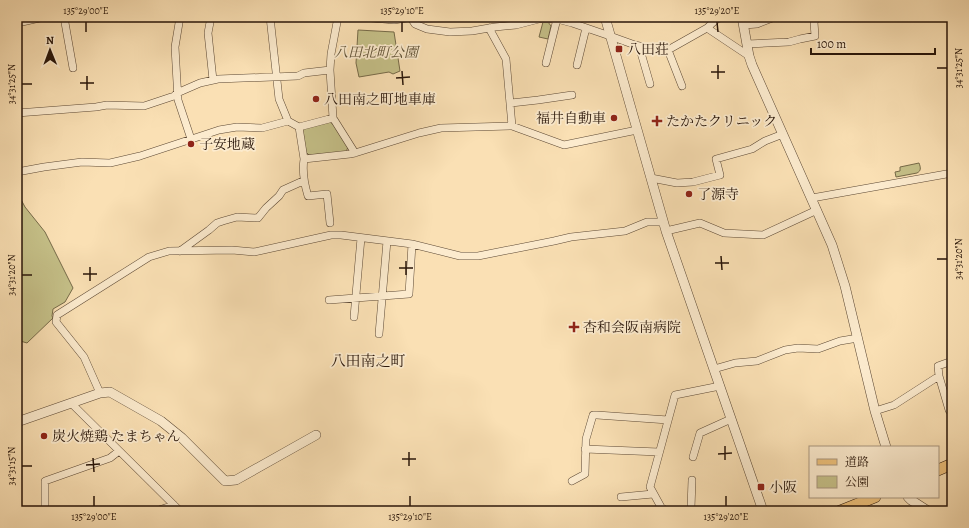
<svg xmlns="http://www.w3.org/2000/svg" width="969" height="528" viewBox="0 0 969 528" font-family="Alegreya,'Noto Serif JP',serif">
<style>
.green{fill:#c5c088;stroke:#766a48}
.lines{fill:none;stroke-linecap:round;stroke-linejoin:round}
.minor-casing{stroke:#5c4834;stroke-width:8}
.tertiary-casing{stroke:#5c4834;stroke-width:10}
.primary-casing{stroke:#281509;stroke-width:12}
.minor{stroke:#fcebce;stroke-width:7}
.tertiary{stroke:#fcebce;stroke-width:9}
.primary{stroke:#edc07a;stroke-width:11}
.ticks{fill:none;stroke:#281509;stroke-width:1.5}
.poi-dot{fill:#8f2418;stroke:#fcebce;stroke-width:1.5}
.labels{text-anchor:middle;stroke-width:3.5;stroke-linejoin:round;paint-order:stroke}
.poi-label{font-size:14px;fill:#281509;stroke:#fcebce;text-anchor:start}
.park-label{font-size:14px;font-style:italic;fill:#5f5135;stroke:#fcebce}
.neighbourhood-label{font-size:15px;fill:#281509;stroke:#fcebce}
.neatline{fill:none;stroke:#281509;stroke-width:1.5}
.ticks-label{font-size:10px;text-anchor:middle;fill:#281509}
</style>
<rect width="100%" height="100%" fill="#fae0b4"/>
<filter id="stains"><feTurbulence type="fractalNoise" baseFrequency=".005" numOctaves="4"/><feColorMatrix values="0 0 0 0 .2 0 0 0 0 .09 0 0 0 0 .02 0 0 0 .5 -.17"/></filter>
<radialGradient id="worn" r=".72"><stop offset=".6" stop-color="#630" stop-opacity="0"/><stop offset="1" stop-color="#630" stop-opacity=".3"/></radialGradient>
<path class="green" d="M 543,22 L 548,22 L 551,26 L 548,39 L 539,37 Z
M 358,30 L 394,32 L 400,71 L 393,74 L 389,72 L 359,77 L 356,63 Z
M 330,122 L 333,124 L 348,147 L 346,152 L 309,155 L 306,152 L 302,131 L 304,128 Z
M 919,163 C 921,168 921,171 917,173 L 896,177 L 895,172 L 900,171 L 900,167 Z
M 17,192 L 25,207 L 45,232 L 73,288 L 65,302 L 53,309 L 52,316 L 53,318 L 27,343 L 17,340 Z"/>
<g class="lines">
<defs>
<path id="minor" d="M 64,17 L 73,68
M 180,17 L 175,47 L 178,100 L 191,139
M 211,17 L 208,33 L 213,80
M 270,17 L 279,99 L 288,121 L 299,127 L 333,118 L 355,153 L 419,133 L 441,128 L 512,126 L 564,145 L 637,130
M 360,17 L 394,20 L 413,17
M 411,18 L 415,24 L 427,29 L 450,32 L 472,31 L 495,27 L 516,25 L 539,19 L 557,19 L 572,23 L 610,36 L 635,45 L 657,50 L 668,50 L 707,28 L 749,56
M 17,22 L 22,22 L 44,17
M 744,25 L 757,24 L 775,17
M 489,28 L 506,59 L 512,126
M 707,28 L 717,19 L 724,17
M 747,44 L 789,42 L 800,39 L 815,36 L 814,22 L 817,17
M 639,46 L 650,84
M 668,50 L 682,86
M 546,63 L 557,19
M 577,65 L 586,28
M 511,103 L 538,100 L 572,95
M 17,113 L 96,107 L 107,105 L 144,106 L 174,96 L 177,93 L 200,83 L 218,79 L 298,76 L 304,73 L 330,70
M 333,118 L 330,70 L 331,54 L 338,17
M 299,127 L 304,159 L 350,154 L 355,153
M 304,159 C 302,172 304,183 308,196 L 327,194 L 330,223
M 17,172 L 44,167 L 82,162 L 110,163 L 140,156 L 219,130 L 237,127 L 262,128 L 288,121
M 651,178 L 677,183 L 693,182 L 720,175 L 716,159 L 752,149 L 765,141 L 783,134
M 812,198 L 952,173
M 666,231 L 700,223 L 724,233 L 763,235 L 817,210
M 180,251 L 209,230 L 217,223 L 223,221 L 237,217 L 258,218 L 266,208 L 279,196 L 283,190 L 303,181
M 329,300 L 409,294 L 412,244
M 354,317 L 361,238
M 379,334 L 387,241
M 714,369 L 735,363 L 757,361 L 785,350 L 798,348 L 818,349 L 840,341 L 858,338
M 939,376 L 949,410
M 100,393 L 84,357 L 56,322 L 57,315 L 149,257 L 169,251 L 232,250 L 254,252 L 331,235 L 341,235 L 412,244 L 460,256 L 478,256 L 554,241 L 571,237 L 625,231 L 647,222 L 663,222
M 71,403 L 180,511
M 875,411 L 894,405 L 939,376 L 938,366 L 952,361
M 585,449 L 659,452
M 693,457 L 700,433 L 731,419
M 572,481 L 585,474 L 586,439 L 593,415 L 597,415 L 668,420
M 621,497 L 653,494
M 45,511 L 45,481 L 110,458 L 119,451
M 156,511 L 174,505
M 666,511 L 661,507 L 650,487 L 675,395 L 720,386
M 688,511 L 691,508 L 692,480"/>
<path id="tertiary" d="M 605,17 L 666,231 L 763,511
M 742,17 L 749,56 L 752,65 L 832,245 L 845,286 L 875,411 L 886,447
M 17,422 L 100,393 L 110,392 L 161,421 L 182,438 L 225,481 L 236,480 L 316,435
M 908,497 L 911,500 L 928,511"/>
<path id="primary" d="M 938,470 L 952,464
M 840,511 L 875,497"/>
</defs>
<use href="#minor" class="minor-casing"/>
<use href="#tertiary" class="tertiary-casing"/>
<use href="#primary" class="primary-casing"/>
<use href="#minor" class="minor"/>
<use href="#tertiary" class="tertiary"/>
<use href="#primary" class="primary"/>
</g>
<path class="ticks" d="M 86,22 L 86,32M 402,22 L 402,32M 717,22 L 718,32M 718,65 L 718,79M 937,68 L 947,68M 402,71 L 403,85M 711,72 L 725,72M 87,76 L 87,90M 396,78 L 410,77M 80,83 L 94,83M 22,84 L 32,84M 721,256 L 722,270M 937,259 L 947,259M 406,261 L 406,275M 715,263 L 729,263M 90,267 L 90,281M 399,268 L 413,268M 83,274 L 97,274M 22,275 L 32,275M 725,446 L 725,460M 409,452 L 409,466M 718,454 L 732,453M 93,458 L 94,472M 402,459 L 416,459M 86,465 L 100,464M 22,466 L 32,466M 94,496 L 94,506M 410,496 L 410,506M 726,496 L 726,506"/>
<g class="poi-dot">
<rect x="615" y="45" width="8" height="8" rx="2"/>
<circle cx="316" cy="99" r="4"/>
<circle cx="614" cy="118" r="4"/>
<path d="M655 115h4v4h4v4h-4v4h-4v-4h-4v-4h4z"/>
<circle cx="191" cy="144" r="4"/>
<circle cx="689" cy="194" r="4"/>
<path d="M572 321h4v4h4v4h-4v4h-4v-4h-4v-4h4z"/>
<circle cx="44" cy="436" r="4"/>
<rect x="757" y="483" width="8" height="8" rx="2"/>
</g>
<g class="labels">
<g class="poi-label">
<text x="627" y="54">八田荘</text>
<text x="324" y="104">八田南之町地車庫</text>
<text x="606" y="123" text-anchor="end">福井自動車</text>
<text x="666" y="126">たかたクリニック</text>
<text x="199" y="149">子安地蔵</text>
<text x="697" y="199">了源寺</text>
<text x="583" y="332">杏和会阪南病院</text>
<text x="52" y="441">炭火焼鶏 たまちゃん</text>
<text x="769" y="492">小阪</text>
</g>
<g class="park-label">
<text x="376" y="57">八田北町公園</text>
</g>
<g class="neighbourhood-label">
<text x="368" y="366">八田南之町</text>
</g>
</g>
<rect width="969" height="528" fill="none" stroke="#fae0b4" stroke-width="44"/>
<rect x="809" y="446" width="130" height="52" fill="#fcebce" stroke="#a7957f"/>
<rect x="817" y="459" width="20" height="6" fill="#edc07a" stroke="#a7957f"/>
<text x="845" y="466" font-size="12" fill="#281509">道路</text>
<rect x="817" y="476" width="20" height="12" fill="#c5c088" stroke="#a7957f"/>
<text x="845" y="486" font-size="12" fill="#281509">公園</text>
<g transform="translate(50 50) rotate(359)" stroke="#fcebce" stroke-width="3" paint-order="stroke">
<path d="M0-3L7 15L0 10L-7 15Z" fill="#281509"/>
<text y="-6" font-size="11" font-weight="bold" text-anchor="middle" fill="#281509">N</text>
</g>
<path d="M811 48v6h124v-6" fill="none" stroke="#281509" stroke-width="2"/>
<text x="817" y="48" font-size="12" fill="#281509" stroke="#fcebce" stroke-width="3" paint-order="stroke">100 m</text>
<rect x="22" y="22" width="925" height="484" class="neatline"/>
<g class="ticks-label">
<text x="86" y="14">135°29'00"E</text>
<text x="402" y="14">135°29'10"E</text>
<text x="717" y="14">135°29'20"E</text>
<text transform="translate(958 68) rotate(-90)" y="4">34°31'25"N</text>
<text transform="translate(11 84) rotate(-90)" y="4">34°31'25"N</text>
<text transform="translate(958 259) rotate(-90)" y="4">34°31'20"N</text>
<text transform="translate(11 275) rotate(-90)" y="4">34°31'20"N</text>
<text transform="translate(11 466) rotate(-90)" y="4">34°31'15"N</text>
<text x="94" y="520">135°29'00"E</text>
<text x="410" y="520">135°29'10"E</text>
<text x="726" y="520">135°29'20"E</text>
</g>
<rect width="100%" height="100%" filter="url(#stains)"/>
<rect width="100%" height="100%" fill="url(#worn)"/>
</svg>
